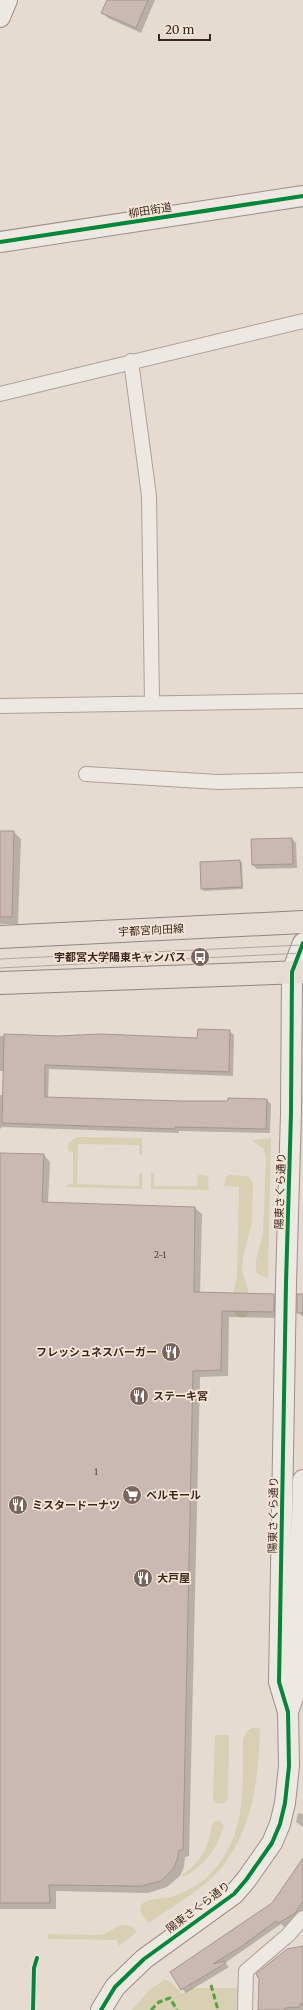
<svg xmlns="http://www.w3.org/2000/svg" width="303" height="2010" viewBox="0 0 303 2010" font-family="Merriweather,'Noto Sans JP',serif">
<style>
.green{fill:#d9d0b3}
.shadow{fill:#0003}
.building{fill:#cab8b2;stroke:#a79690}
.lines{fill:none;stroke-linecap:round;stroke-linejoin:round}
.street-casing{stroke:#aca199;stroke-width:16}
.secondary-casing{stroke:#9c908a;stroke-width:22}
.primary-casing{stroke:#928680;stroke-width:24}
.street{stroke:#eee8e2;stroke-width:14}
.secondary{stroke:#eee8e2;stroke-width:20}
.primary{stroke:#e6dcd4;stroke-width:22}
.tram{stroke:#aea7a2;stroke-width:1}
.quiet{stroke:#54a341;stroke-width:3;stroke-dasharray:6 3;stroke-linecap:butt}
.cycleway-casing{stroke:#f6e6d8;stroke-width:6}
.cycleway{stroke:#00873e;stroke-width:4}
.labels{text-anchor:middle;stroke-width:3.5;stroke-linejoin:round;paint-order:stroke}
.number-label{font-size:9px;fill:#604b44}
.street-label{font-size:11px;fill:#3c2720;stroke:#f6e6d8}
.poi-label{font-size:11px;font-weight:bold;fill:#3c2720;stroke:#f6e6d8;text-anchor:start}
</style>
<rect width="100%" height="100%" fill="#e6dbd1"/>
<path class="green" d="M 77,1137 L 142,1138 L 142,1155 L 139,1154 L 139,1145 L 78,1144 L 77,1184 L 139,1186 L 139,1173 L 142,1173 L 142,1189 L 67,1187 L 68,1184 L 73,1184 L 73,1152 L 68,1151 L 68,1143 Z
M 271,1138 L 268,1278 L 258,1274 L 256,1271 L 256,1260 L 263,1234 L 266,1158 L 264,1149 L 254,1142 L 253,1140 Z
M 151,1173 L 154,1173 L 154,1186 L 197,1186 L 198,1175 L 205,1175 L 208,1177 L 209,1190 L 151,1189 Z
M 230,1175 L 248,1176 L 253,1183 L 252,1222 L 243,1258 L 242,1271 L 248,1289 L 248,1314 L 245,1318 L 238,1317 C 230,1311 234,1285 237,1277 L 239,1187 L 224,1186 L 226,1177 Z
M 252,1728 L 260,1728 C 259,1777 253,1828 222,1867 C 206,1888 171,1907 149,1923 C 144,1918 136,1910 143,1903 C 148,1898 163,1899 170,1897 C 182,1894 195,1887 205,1879 C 248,1839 242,1793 243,1739 L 248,1730 Z
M 215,1735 L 228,1735 L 229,1740 L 228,1799 C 224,1804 221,1804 215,1803 L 213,1798 Z
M 216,1821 L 220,1821 L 224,1826 C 218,1847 203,1868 183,1877 L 182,1875 C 201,1862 209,1847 212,1824 Z
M 125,1925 L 133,1927 L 137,1932 L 119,1946 L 117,1940 L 48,1939 L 48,1934 L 97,1935 L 105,1934 L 118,1926 Z
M 164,1980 L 171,1982 L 182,1994 L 192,1988 L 238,1988 L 237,2010 L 132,2010 L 149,1990 Z"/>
<path class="shadow" d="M 108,0 L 155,0 L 141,33 L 108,18 L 103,13 Z
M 0,832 L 14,832 L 21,839 L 18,924 L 0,924 Z
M 292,839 L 296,843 L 297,868 L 257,869 L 253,865 L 252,840 Z
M 240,861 L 242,863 L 243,889 L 204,891 L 202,889 Z
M 229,1031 L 234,1035 L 233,1076 L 49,1069 L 48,1098 L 182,1102 L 267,1100 L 271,1104 L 270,1133 L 179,1131 L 179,1133 L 2,1127 L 0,1129 L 0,1095 L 4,1095 L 4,1071 L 0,1071 L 0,1036 L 198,1039 Z
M 0,1154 L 44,1155 L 50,1162 L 48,1203 L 195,1208 L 202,1214 L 200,1294 L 274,1295 L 281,1301 L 280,1318 L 229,1317 L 228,1376 L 200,1377 L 189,1856 L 185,1857 L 184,1867 L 180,1876 L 167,1887 L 148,1893 L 56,1891 L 56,1909 L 0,1909 Z
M 303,1295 L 303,1317 L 298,1312 Z
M 298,1813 L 303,1814 L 303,1827 L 296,1822 Z
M 303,1860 L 303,1911 L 298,1918 L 284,1927 L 281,1924 L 225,1963 L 229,1967 L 186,1993 L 182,1989 L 273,1903 Z
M 303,1947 L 303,2010 L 259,2010 Z"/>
<path class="building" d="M 107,0 L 148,0 L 136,28 L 101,13 Z
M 0,831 L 14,831 L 12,917 L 0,917 Z
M 292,838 L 293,864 L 252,865 L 251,839 Z
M 240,860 L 242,887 L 201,889 L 200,862 Z
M 198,1029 L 230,1030 L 229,1072 L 45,1065 L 45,1097 L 182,1101 L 228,1101 L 228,1098 L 267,1099 L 266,1129 L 175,1127 L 175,1129 L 2,1123 L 4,1034 L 57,1036 L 101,1034 L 197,1038 Z
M 0,1153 L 44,1154 L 42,1202 L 195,1207 L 194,1292 L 274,1294 L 274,1312 L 222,1311 L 221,1370 L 193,1371 L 183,1850 L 179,1850 L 177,1860 L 173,1869 L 161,1881 L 141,1886 L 49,1885 L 50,1903 L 0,1903 Z
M 297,1294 L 303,1294 L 303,1313 L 297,1313 Z
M 303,1858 L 303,1901 L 295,1913 L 279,1923 L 276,1921 L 242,1946 L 213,1964 L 225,1961 L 226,1963 L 181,1990 L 170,1972 L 272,1903 Z
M 303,1946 L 303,2004 L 301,2003 L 300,2007 L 285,2008 L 285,2010 L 258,2010 L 259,1979 L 256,1974 L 287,1949 Z"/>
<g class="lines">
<defs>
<path id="street" d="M 131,361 L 149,496 L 152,702
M 0,394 L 303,321
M 0,706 L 303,701
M 86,774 L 218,782 L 303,780
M 245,2010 L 246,1971 L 288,1935 L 303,1918"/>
<path id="secondary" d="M 0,17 L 7,0
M 0,242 L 303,196
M 288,1712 L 298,1683 L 303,1480
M 101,2010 L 115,1987 L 144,1959 L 234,1894 L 246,1880 L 272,1843 L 280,1824 L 285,1803 L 289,1766 L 288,1712 L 279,1682 L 286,1283 L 291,1113 L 292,972 L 303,943"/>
<path id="primary" d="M 0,937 L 303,922
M 0,983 L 303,972"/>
</defs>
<use href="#street" class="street-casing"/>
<use href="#secondary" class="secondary-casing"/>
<use href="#primary" class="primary-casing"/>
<use href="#street" class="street"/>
<use href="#secondary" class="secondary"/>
<use href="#primary" class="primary"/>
<path class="tram" d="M 0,959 L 303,945
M 0,968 L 303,953"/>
<path class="quiet" d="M 211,1985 L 218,2010
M 151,2010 L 159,2002 L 170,1998 L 177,2010"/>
<defs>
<path id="cycleway" d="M 0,242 L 303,196
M 33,2010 L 34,1968 L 37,1958
M 101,2010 L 115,1987 L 144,1959 L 234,1894 L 246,1880 L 272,1843 L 280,1824 L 285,1803 L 289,1766 L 288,1712 L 279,1682 L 286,1283 L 291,1113 L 292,972 L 303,943"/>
</defs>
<use href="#cycleway" class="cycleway-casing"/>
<use href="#cycleway" class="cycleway"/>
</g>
<defs>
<symbol id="bus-disc" viewBox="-11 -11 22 22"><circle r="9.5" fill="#78665e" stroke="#f6e6d8"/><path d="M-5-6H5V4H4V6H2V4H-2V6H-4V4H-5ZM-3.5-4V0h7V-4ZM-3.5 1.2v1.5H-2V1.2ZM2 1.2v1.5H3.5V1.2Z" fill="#fff"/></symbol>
<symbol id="restaurant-disc" viewBox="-11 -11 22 22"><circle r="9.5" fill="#78665e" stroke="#f6e6d8"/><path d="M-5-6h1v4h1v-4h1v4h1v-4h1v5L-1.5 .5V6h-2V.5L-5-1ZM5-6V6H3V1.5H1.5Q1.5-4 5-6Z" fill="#fff"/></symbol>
<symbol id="supermarket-disc" viewBox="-11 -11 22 22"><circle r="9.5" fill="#78665e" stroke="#f6e6d8"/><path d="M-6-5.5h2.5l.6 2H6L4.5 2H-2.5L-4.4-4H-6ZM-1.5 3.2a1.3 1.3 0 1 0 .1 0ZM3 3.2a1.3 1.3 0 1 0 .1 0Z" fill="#fff"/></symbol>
</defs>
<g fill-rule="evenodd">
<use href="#bus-disc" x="189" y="946" width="22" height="22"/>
<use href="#restaurant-disc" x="160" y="1341" width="22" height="22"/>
<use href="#restaurant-disc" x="128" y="1385" width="22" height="22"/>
<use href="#supermarket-disc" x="121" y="1484" width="22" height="22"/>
<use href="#restaurant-disc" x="7" y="1494" width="22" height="22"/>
<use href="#restaurant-disc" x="132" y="1567" width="22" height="22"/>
</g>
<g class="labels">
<g class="number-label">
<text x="160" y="1258">2-1</text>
<text x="96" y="1475">1</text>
</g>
<g class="street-label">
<text transform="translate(150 210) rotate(-9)" y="4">柳田街道</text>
<text transform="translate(151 930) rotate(-3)" y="4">宇都宮向田線</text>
<text transform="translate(280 1191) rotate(-88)" y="4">陽東さくら通り</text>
<text transform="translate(273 1515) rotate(-89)" y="4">陽東さくら通り</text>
<text transform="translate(198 1907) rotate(-37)" y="4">陽東さくら通り</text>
</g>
<g class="poi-label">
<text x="186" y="961" text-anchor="end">宇都宮大学陽東キャンパス</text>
<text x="157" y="1356" text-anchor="end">フレッシュネスバーガー</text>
<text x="153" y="1400">ステーキ宮</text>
<text x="146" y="1499">ベルモール</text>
<text x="32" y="1509">ミスタードーナツ</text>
<text x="157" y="1582">大戸屋</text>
</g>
</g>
<path d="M159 34v6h51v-6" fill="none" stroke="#3c2720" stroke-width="2"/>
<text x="165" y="34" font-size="12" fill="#3c2720" stroke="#f6e6d8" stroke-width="3" paint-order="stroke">20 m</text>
</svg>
